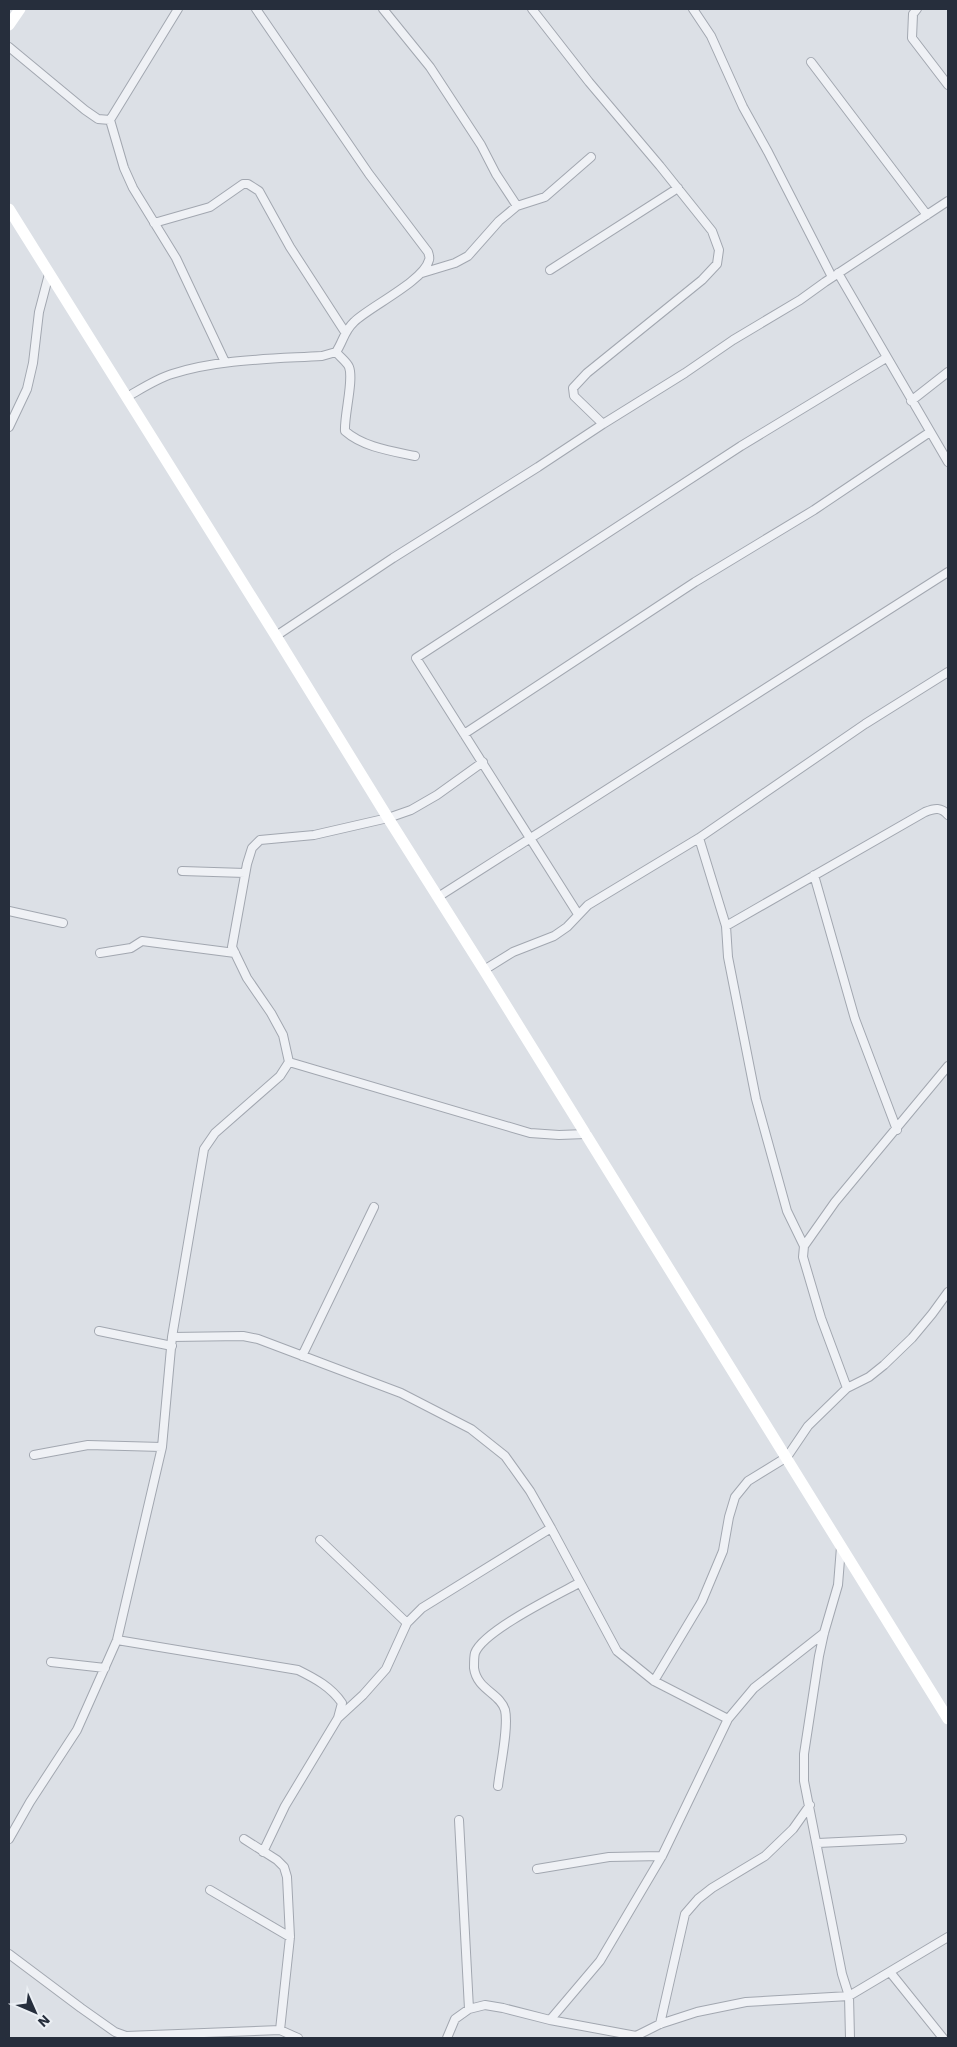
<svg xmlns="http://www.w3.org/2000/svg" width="957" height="2047" viewBox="0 0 957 2047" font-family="'Work Sans',sans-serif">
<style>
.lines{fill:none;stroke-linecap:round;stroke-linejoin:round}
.street-casing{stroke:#a2a7b0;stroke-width:10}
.street{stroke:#eff1f5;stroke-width:8}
.secondary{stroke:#fff;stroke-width:11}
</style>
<rect width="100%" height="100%" fill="#dce0e6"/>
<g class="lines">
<defs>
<path id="street" d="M 178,9 L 110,120 L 124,168 L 133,188 L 176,258 L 225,362
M 383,9 L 430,67 L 481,145 L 496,174 L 517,206
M 693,9 L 711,36 L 743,107 L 768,152 L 832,277
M 917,9 L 913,14 L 912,38 L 948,85
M 9,47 L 85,110 L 98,119 L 110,120
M 811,62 L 927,215
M 154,223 L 210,207 L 243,184 L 248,184 L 259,191 L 290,247 L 345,332
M 550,270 L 678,188
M 422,273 L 455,263 L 468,256 L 499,221 L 517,206 L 545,197 L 591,157
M 838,273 L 948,462
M 336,352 C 340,357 347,362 349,367 C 354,380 344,415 345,431 C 363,447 391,451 415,456
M 127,397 C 141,389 156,379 172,374 C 219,359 272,359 322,356 L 336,352 C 343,342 344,331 354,322 C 369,307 424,281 429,260 C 430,258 429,255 428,252 L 369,174 L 256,9
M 911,401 L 948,372
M 603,424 L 685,373 L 733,340 L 800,300 L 825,282 L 948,201
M 9,427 L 27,389 L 33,363 L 39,312 L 49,274
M 276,636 L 393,558 L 538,467 L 603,424 L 574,396 L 573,388 L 587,373 L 702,280 L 717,264 L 719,250 L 712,231 L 660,166 L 589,82 L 532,9
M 464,734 L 695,582 L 814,510 L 930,432
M 699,838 L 726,926 L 728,957 L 756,1099 L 787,1211 L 804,1246
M 182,871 L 245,873
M 814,875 L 855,1019 L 897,1130
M 438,897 L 948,572
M 9,911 L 63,923
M 578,914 L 416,658 L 741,446 L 886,358
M 726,926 L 925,812 C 935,808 941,807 948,815
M 100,953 L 131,948 L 142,941 L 235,953
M 484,970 L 513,952 L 554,936 L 567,927 L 588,905 L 699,838 L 865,724 L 948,672
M 289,1062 L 530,1133 L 559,1135 L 586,1134
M 99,1331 L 172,1346
M 172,1337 L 243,1336 L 258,1339 L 401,1393 L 471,1429 L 505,1456 L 530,1491 L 551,1528 L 617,1651 L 654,1681 L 728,1719
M 302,1356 L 374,1207
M 847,1388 L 821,1318 L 803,1257 L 804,1246 L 835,1202 L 948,1066
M 34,1455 L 88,1445 L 162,1447
M 320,1540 L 407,1623
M 841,1547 L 838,1585 L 824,1633 L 819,1656 L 804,1754 L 804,1781 L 842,1974 L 849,1996 L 850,2038
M 117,1640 L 298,1670 C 316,1679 331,1687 342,1703 L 338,1718 L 285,1806 L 263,1852
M 51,1662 L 105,1668
M 654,1681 L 702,1601 L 723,1551 L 729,1517 L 735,1497 L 748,1481 L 787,1457 L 808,1426 L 847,1388 L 869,1377 L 884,1365 L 912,1338 L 932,1314 L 948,1292
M 338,1718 L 363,1695 L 386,1669 L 407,1623 L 422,1608 L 551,1528
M 498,1786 C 500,1767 509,1727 505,1710 C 500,1693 477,1690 474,1668 C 474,1664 474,1656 475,1653 C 483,1631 557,1595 579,1583
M 459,1820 L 469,2009
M 9,1839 L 30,1802 L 77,1730 L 117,1640 L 162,1447 L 172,1337 L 204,1149 L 215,1133 L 280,1076 L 289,1062 L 283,1035 L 271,1013 L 247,978 L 232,947 L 247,864 L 252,848 L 260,840 L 314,835 L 388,818 L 411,810 L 437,795 L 483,762
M 244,1839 L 277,1860 L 284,1867 L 287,1877 L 290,1937 L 280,2030
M 818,1843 L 902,1839
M 537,1869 L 609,1857 L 662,1856
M 210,1890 L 290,1937
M 9,1954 L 81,2008 L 115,2032 L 126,2036 L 280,2030 L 298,2038
M 890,1972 L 943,2038
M 550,2020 L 600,1961 L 662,1856 L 728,1719 L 754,1688 L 824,1633
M 660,2024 L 685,1914 L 698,1899 L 712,1888 L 765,1856 L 793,1829 L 810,1805
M 636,2036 L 660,2024 L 697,2012 L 746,2002 L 849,1996 L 948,1937
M 447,2038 L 455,2019 L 469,2009 L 485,2005 L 503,2008 L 550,2020 L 636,2036 L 638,2038"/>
</defs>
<use href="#street" class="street-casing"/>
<use href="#street" class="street"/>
<path class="secondary" d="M 9,25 L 20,9
M 9,209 L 276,636 L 388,818 L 484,970 L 948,1719"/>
</g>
<rect width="957" height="2047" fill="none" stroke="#262e3c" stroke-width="20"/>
<g transform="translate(35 2012) rotate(135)" stroke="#ebeff4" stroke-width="4" paint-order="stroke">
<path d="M0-4L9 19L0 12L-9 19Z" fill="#262e3c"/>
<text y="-8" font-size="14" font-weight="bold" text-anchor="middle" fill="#262e3c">N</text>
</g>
</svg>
